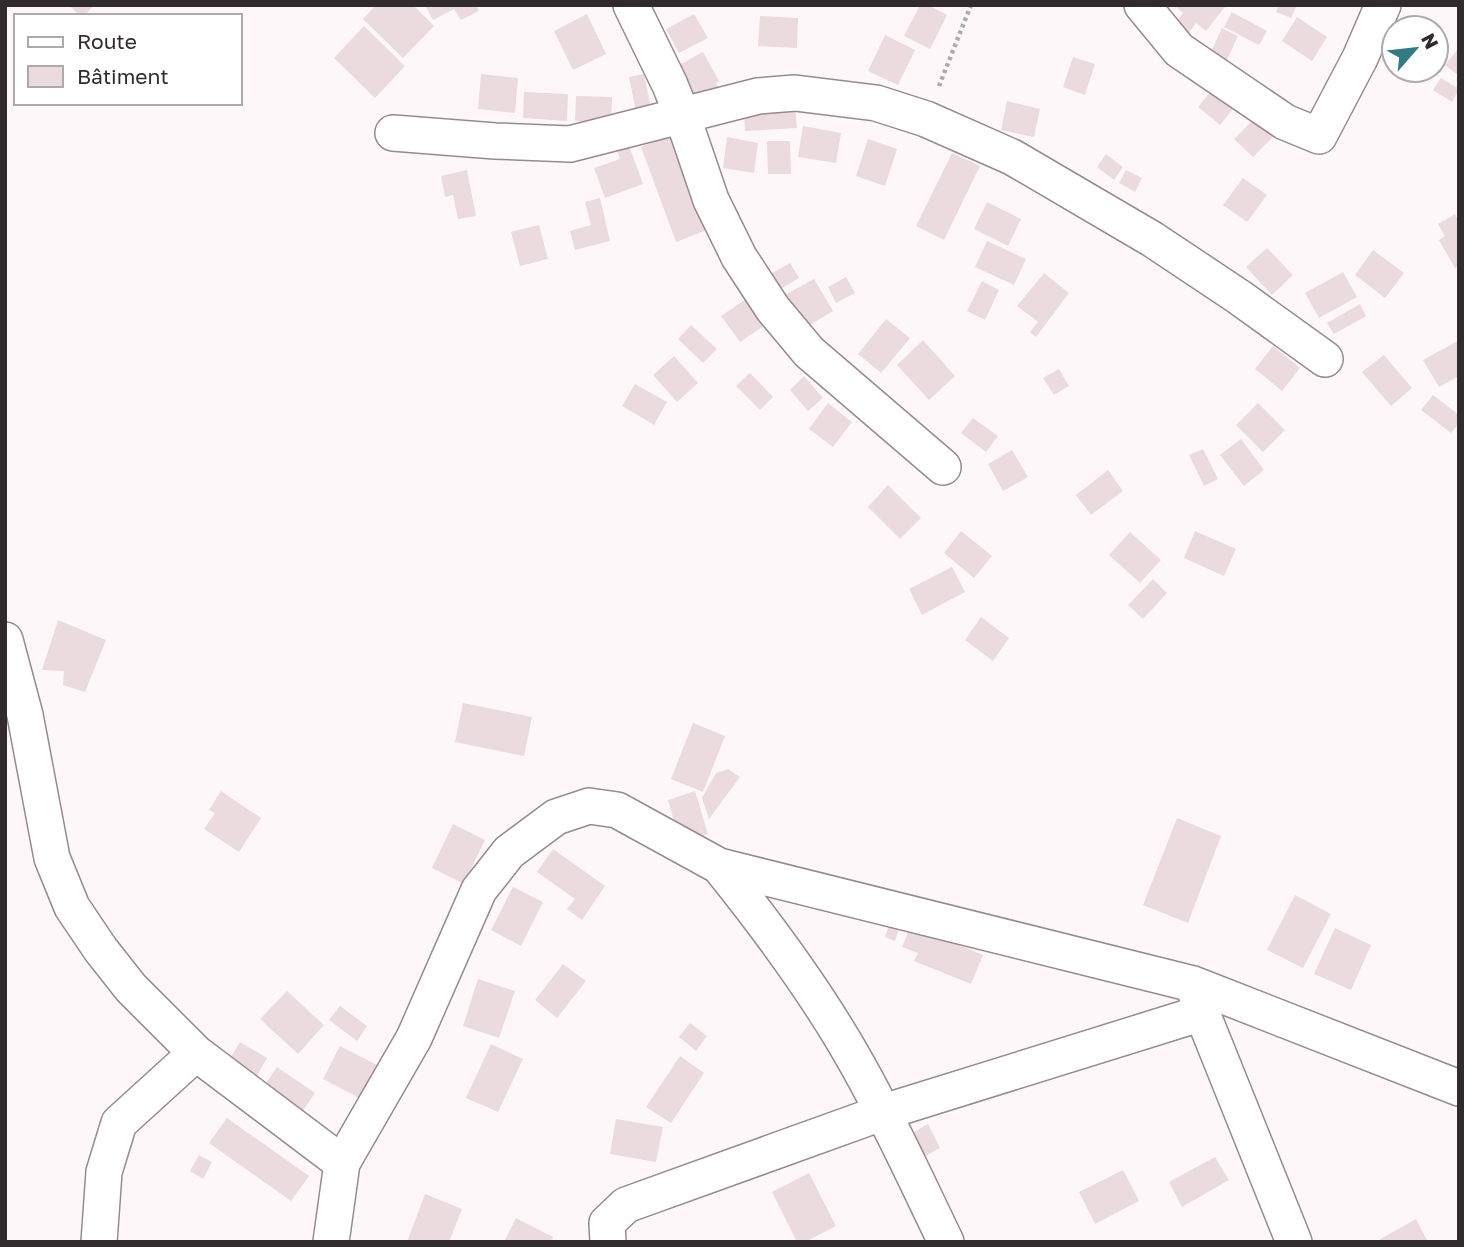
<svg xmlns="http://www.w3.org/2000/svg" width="1464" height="1247" viewBox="0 0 1464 1247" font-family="'Golos Text',sans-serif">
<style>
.building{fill:#ebdade}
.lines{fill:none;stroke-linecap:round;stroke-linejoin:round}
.street-casing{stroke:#99898e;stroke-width:38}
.path{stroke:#b1aaac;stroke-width:4.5;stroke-dasharray:3.5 3.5;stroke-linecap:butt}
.street{stroke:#fff;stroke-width:35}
</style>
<rect width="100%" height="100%" fill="#fef7f9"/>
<path class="building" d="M 69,5 L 94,5 L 84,16 L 80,16 Z
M 376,5 L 413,5 L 434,26 L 403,58 L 363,19 Z
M 425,5 L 476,5 L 479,11 L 461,20 L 454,9 L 433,20 Z
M 920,5 L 928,5 L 947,15 L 930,49 L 904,36 Z
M 1174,5 L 1222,5 L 1225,7 L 1206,31 L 1196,23 L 1189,33 L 1176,22 L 1183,13 Z
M 1279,5 L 1297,5 L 1291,18 L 1276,12 Z
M 1232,12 L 1267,31 L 1259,45 L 1224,27 Z
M 587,14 L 606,54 L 573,70 L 554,31 Z
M 694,14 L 708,38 L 679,53 L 666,29 Z
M 760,16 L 798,18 L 797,48 L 758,46 Z
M 1297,17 L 1327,37 L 1312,61 L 1282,41 Z
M 364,26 L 405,66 L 375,98 L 334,58 Z
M 1222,28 L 1238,36 L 1227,60 L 1211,52 Z
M 885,35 L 915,50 L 898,85 L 868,71 Z
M 1459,48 L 1459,76 L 1445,65 Z
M 703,52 L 719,81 L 716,83 L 722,94 L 698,108 L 675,67 Z
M 1073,57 L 1095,64 L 1085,95 L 1063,87 Z
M 481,74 L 518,78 L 515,113 L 478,109 Z
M 644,74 L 651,108 L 636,111 L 629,77 Z
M 1441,78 L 1459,89 L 1452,102 L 1433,90 Z
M 1220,80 L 1241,99 L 1220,125 L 1198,107 Z
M 524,92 L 568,94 L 567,121 L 523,118 Z
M 576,96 L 612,97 L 611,123 L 575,121 Z
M 1007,101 L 1040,109 L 1034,137 L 1001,130 Z
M 795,107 L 797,128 L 745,131 L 744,110 Z
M 1263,110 L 1281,129 L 1253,157 L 1234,139 Z
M 803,126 L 841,133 L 836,163 L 798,157 Z
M 673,135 L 707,230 L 676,242 L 641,147 Z
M 727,137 L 758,143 L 754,173 L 723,168 Z
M 868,139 L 897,149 L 885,186 L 856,176 Z
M 767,141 L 790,141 L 791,174 L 768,174 Z
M 628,143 L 643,184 L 605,198 L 594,168 L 620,159 L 616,147 Z
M 952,153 L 980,166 L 944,240 L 916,226 Z
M 1106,154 L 1123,167 L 1114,180 L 1097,167 Z
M 467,170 L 476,216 L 458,219 L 453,195 L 445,197 L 441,176 Z
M 1126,170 L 1142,178 L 1135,192 L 1119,183 Z
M 1243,178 L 1267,195 L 1247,222 L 1223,205 Z
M 600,198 L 610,241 L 575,250 L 570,231 L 591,225 L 585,202 Z
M 987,202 L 1021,219 L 1008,246 L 974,229 Z
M 1455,214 L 1459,222 L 1459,266 L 1455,268 L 1439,240 L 1445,236 L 1438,224 Z
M 539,225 L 548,259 L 520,266 L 511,232 Z
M 987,241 L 1026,259 L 1014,285 L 975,267 Z
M 1267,248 L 1293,275 L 1272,295 L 1246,267 Z
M 1373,250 L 1404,273 L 1385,298 L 1355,275 Z
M 790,263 L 799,278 L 774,293 L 765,277 Z
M 1343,272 L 1357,297 L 1319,318 L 1305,293 Z
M 1044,273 L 1069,293 L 1036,337 L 1030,332 L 1038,322 L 1017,306 Z
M 846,277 L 855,293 L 836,303 L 828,287 Z
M 814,279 L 833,311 L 803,329 L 783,296 Z
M 982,281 L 999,290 L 985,320 L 967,311 Z
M 746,299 L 764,326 L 740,342 L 721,316 Z
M 1360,304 L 1366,316 L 1334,334 L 1327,323 Z
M 886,319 L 910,338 L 881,373 L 858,354 Z
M 691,325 L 717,349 L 703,363 L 678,339 Z
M 923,340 L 955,376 L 929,400 L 897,365 Z
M 1459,340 L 1459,376 L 1439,387 L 1423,360 Z
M 1273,346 L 1300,368 L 1282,391 L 1255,369 Z
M 1384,355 L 1412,388 L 1391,406 L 1362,372 Z
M 674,356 L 698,383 L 677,402 L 653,375 Z
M 1059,369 L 1069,386 L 1054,395 L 1043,378 Z
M 750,373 L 773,397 L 760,410 L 736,386 Z
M 804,376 L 823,398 L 808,411 L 790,390 Z
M 635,384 L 667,402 L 654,425 L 622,406 Z
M 1433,395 L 1459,415 L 1459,423 L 1451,433 L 1421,410 Z
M 828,403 L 852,422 L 833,447 L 809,429 Z
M 1258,403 L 1285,430 L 1263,452 L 1236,425 Z
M 973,418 L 998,436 L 986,452 L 961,433 Z
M 1241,439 L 1264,470 L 1244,486 L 1220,455 Z
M 1203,449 L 1218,479 L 1204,486 L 1189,455 Z
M 1012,450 L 1028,477 L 1003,491 L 988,464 Z
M 1108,470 L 1123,491 L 1091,515 L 1076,495 Z
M 888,485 L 921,518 L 900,539 L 868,507 Z
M 961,531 L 992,556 L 974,578 L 944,553 Z
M 1195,531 L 1236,549 L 1224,576 L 1184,558 Z
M 1130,532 L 1161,560 L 1140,583 L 1109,555 Z
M 952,567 L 965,592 L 922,615 L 909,589 Z
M 1153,579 L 1167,593 L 1143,619 L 1128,605 Z
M 981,617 L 1009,638 L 993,661 L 965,640 Z
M 58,620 L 106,640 L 85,692 L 63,685 L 64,671 L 42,670 Z
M 463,703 L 532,717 L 524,756 L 455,742 Z
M 693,723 L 725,736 L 703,792 L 671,779 Z
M 728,769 L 740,777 L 709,819 L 702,798 L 716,773 Z
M 221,791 L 261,818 L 239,852 L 204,829 L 215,813 L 209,810 Z
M 695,791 L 708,834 L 680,842 L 668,800 Z
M 1177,818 L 1221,836 L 1188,923 L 1143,905 Z
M 453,824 L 485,840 L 464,884 L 432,868 Z
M 553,849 L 605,886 L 582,920 L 567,909 L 575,899 L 537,872 Z
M 513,887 L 543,902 L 521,946 L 491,930 Z
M 1295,895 L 1331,914 L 1303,968 L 1267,950 Z
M 891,919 L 901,923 L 895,941 L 885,937 Z
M 911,925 L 983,955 L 971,984 L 914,961 L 918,953 L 902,947 Z
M 1335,928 L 1371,945 L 1351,990 L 1314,974 Z
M 563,964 L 586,981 L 557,1018 L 535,1000 Z
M 478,979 L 515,991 L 499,1038 L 463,1026 Z
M 287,991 L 324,1025 L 298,1054 L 260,1019 Z
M 340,1006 L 367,1026 L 357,1041 L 329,1020 Z
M 690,1023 L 707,1036 L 696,1051 L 679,1037 Z
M 240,1042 L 267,1058 L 257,1076 L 229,1060 Z
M 491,1044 L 523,1059 L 498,1112 L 466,1098 Z
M 340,1046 L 383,1068 L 365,1101 L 323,1079 Z
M 680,1056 L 704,1073 L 671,1123 L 646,1107 Z
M 277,1067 L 315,1093 L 298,1118 L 260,1092 Z
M 227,1118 L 309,1176 L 291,1201 L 209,1143 Z
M 616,1119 L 663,1127 L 656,1162 L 610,1154 Z
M 928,1124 L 940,1148 L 922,1158 L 909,1135 Z
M 199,1155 L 212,1162 L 203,1179 L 190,1171 Z
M 1215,1157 L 1229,1180 L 1182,1207 L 1169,1182 Z
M 1123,1170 L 1139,1201 L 1095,1224 L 1079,1192 Z
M 809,1173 L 836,1226 L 805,1242 L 797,1242 L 772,1192 Z
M 425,1194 L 462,1209 L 449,1242 L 407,1242 Z
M 516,1218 L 553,1237 L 552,1242 L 504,1242 Z
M 1416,1219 L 1428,1242 L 1375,1242 Z"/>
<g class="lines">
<defs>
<path id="street" d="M 631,5 L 670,85 L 682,115 L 711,200 L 739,257 L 773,309 L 809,352 L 943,467
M 1142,5 L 1179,50 L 1285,122 L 1319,136 L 1360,58 L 1383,5
M 393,133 L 495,141 L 570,144 L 758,96 L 795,93 L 876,103 L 926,119 L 1012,157 L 1152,239 L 1239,297 L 1325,359
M 5,640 L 25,715 L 52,858 L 72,907 L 101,950 L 131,988 L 196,1053 L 342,1163
M 719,866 C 769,928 818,994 857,1064 C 890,1122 917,1182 946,1242
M 1195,990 L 1202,1013 L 1294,1242
M 99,1242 L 104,1172 L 119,1123 L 196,1053
M 331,1242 L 342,1163 L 414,1038 L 479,890 L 509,852 L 556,817 L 589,806 L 617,810 L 719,866 L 1193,984 L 1459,1088
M 608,1242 L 607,1223 L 626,1205 L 884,1112 L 1202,1013"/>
</defs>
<use href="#street" class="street-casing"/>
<path class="path" d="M 939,86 L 971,5"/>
<use href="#street" class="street"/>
</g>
<rect width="1464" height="1247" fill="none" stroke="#322b2d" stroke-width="14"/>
<rect x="14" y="14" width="228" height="91" fill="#ffffff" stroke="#adaaab" stroke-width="2"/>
<rect x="28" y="37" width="35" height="10" fill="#ffffff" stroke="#adaaab" stroke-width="2"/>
<text x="77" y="49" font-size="21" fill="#322b2d">Route</text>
<rect x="28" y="66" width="35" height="21" fill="#ebdade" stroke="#adaaab" stroke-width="2"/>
<text x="77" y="84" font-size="21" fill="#322b2d">Bâtiment</text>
<g transform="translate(1415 49) rotate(62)"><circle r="33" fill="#ffffff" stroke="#adaaab" stroke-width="2"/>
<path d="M0-5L12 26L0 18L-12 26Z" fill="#337b84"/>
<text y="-10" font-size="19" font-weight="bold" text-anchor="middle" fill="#322b2d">N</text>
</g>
</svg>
